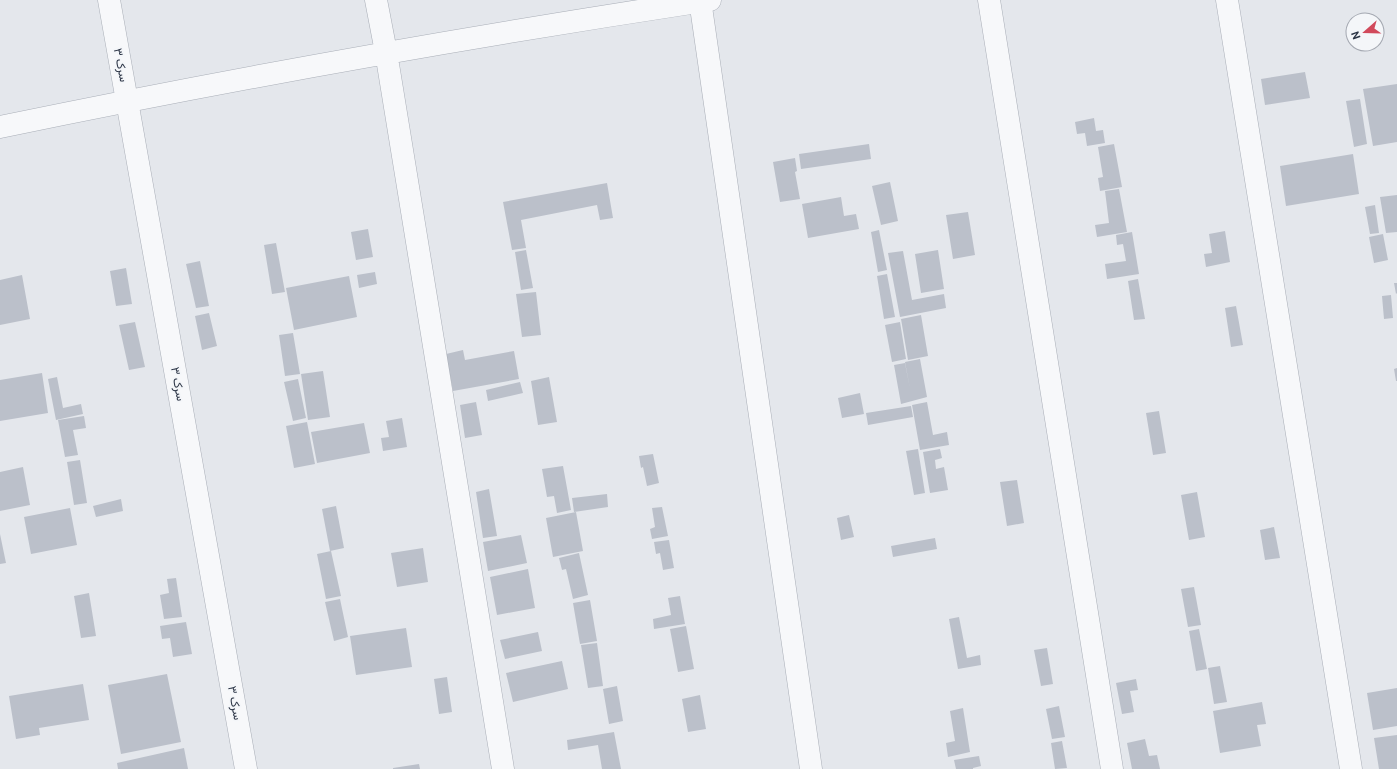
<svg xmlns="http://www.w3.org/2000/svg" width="1397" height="769" viewBox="0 0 1397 769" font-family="Overpass,Vazirmatn,sans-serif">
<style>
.building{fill:#bbc0ca}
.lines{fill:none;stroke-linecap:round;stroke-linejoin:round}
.street-casing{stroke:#a9aeb7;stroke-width:23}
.street{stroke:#f7f8fa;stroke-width:22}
.labels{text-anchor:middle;stroke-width:3.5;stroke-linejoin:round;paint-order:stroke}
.street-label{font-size:12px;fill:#2b3445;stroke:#f4f6f9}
</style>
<rect width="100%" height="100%" fill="#e4e7ec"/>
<path class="building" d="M 1305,72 L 1310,98 L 1265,105 L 1261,79 Z
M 1397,84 L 1397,142 L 1373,146 L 1363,89 Z
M 1360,99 L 1367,144 L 1354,147 L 1346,101 Z
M 1094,118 L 1096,131 L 1103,130 L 1105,143 L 1087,146 L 1085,133 L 1077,134 L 1075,122 Z
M 869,144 L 871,159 L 801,169 L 799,154 Z
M 1114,144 L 1122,187 L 1100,191 L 1098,178 L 1103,177 L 1098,147 Z
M 1353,154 L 1359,194 L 1286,206 L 1280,166 Z
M 795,158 L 797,171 L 795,172 L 800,199 L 780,202 L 773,162 Z
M 890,182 L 898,221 L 881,225 L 872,186 Z
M 607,183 L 613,218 L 600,220 L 597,205 L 521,220 L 526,248 L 512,250 L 503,202 Z
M 1119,189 L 1127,232 L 1097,237 L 1095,225 L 1109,223 L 1105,191 Z
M 1397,195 L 1397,232 L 1386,233 L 1380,197 Z
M 841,197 L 844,216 L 856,214 L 859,229 L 808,238 L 802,204 Z
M 1375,205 L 1379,233 L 1370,234 L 1365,207 Z
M 968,212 L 975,255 L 953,259 L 946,215 Z
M 368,229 L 373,257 L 356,260 L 351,232 Z
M 879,230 L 887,270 L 878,272 L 871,232 Z
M 1225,231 L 1230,262 L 1206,267 L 1204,254 L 1212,253 L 1209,234 Z
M 1132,232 L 1139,274 L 1107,279 L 1105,264 L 1126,261 L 1123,244 L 1117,245 L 1116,235 Z
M 1383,234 L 1388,260 L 1374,263 L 1369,237 Z
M 276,243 L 285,292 L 272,294 L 264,245 Z
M 526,250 L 533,288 L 521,290 L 515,252 Z
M 938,250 L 944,289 L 921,293 L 915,254 Z
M 903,251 L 912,300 L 944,294 L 946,308 L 900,317 L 888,253 Z
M 200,261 L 209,306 L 196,308 L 186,264 Z
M 126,268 L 132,304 L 116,306 L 110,271 Z
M 375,272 L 377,284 L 359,288 L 357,275 Z
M 887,274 L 895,317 L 884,319 L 877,276 Z
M 22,275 L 30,319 L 0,325 L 0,280 Z
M 349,276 L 357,317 L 294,330 L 286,288 Z
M 1138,279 L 1145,319 L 1134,320 L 1128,281 Z
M 1394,283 L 1397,283 L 1397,293 L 1396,294 Z
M 536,292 L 541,335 L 522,337 L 516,294 Z
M 1391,295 L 1393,318 L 1384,319 L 1382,296 Z
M 1236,306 L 1243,345 L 1231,347 L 1225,308 Z
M 209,313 L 217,346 L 202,350 L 195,316 Z
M 921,315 L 928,356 L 908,360 L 901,319 Z
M 135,322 L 145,367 L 129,370 L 119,325 Z
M 900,322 L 906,359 L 892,362 L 885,325 Z
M 293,333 L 300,374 L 285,376 L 279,335 Z
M 463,350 L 465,360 L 514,351 L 519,379 L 453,391 L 446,354 Z
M 920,359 L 927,397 L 901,404 L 894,365 L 905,363 L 910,389 L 905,362 Z
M 1397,368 L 1397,381 L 1396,381 L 1394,369 Z
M 323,371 L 330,417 L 308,420 L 301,374 Z
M 42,373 L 48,413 L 0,421 L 0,380 Z
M 57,377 L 63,408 L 81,404 L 83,414 L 56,420 L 48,379 Z
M 549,377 L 557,422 L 538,425 L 531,381 Z
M 298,379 L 306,418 L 293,421 L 284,382 Z
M 520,382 L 523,393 L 488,401 L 486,390 Z
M 860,393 L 864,414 L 842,418 L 838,398 Z
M 476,402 L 482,435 L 465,438 L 460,405 Z
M 927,402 L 933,435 L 947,432 L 949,445 L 920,450 L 912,405 Z
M 911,406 L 913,417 L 868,425 L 866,413 Z
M 1159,411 L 1166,453 L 1153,455 L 1146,413 Z
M 84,416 L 86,428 L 73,430 L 78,455 L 65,457 L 58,420 Z
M 402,418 L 407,447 L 383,451 L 381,438 L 389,437 L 386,421 Z
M 307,422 L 315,464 L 294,468 L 286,426 Z
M 364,423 L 370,453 L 317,463 L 311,432 Z
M 918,449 L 925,493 L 914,495 L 906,451 Z
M 940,449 L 942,458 L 935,460 L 936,469 L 944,467 L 948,490 L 930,493 L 923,452 Z
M 653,454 L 659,483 L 647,486 L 643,467 L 641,468 L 639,456 Z
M 80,460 L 87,503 L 74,505 L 67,462 Z
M 563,466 L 571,510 L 557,513 L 554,496 L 547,497 L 542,469 Z
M 23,467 L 30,505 L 0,511 L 0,472 Z
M 1017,480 L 1024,523 L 1007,526 L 1000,482 Z
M 489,489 L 497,536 L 483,538 L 476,492 Z
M 1197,492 L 1205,537 L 1189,540 L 1181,495 Z
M 607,494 L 608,507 L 574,512 L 572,498 Z
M 121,499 L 123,511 L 96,517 L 93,506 Z
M 336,506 L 344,548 L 330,551 L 322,509 Z
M 662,507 L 668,536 L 652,539 L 650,529 L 655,527 L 652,508 Z
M 70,508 L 77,545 L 31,554 L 24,517 Z
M 576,512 L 583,551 L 553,557 L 546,518 Z
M 849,515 L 854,537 L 841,540 L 837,518 Z
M 1274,527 L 1280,558 L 1265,560 L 1260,530 Z
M 0,534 L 6,563 L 0,564 Z
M 521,535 L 527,563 L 488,571 L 483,542 Z
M 935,538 L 937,549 L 893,557 L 891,546 Z
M 669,540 L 674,568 L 663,570 L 660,553 L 656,554 L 654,542 Z
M 423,548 L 428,582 L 397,587 L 391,553 Z
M 331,551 L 341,596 L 326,599 L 317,554 Z
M 579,553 L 588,595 L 573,599 L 566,569 L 562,570 L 559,558 Z
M 528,569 L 535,608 L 497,615 L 490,577 Z
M 176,578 L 182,617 L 164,619 L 160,595 L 169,593 L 167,579 Z
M 1194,587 L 1201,625 L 1188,627 L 1181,589 Z
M 89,593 L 96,636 L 81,638 L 74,596 Z
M 680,596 L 685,624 L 654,629 L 653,619 L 671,615 L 668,598 Z
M 340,599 L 348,637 L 334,641 L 325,602 Z
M 590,600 L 597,641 L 580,644 L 573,603 Z
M 959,617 L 967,658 L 980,655 L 981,665 L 958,669 L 949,619 Z
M 186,622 L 192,654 L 173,657 L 170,638 L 162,639 L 160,626 Z
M 686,626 L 694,669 L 678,672 L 670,629 Z
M 406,628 L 412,667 L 356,675 L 350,636 Z
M 1199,629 L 1207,669 L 1196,671 L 1189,631 Z
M 538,632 L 542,651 L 505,659 L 500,640 Z
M 597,643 L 603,686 L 588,688 L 581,645 Z
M 1047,648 L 1053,684 L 1041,686 L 1034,650 Z
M 562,661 L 568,689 L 513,702 L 506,673 Z
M 1220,666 L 1227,702 L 1214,704 L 1208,668 Z
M 167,674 L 181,742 L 121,754 L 108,685 Z
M 447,677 L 452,712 L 439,714 L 434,679 Z
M 1136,679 L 1138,690 L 1130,691 L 1134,712 L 1122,714 L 1116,683 Z
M 83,684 L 89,720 L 39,728 L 40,735 L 16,739 L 9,696 Z
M 617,686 L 623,721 L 609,724 L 603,689 Z
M 1397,688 L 1397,726 L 1373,730 L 1367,693 Z
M 700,695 L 706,729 L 688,732 L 682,699 Z
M 1262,702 L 1266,724 L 1257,725 L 1261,746 L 1220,753 L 1213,711 Z
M 1059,706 L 1065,737 L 1052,739 L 1046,709 Z
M 963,708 L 970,752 L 948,757 L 946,743 L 955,741 L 950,711 Z
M 614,732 L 621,769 L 602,769 L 598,745 L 568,750 L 567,740 Z
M 1397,735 L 1397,769 L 1379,769 L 1374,738 Z
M 1145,739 L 1149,756 L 1157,755 L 1160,769 L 1132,769 L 1127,743 Z
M 1062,741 L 1067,768 L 1055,769 L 1051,743 Z
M 184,748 L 188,769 L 118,769 L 117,763 Z
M 979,756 L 981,766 L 973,768 L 973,769 L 956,769 L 954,760 Z
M 419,764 L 420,769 L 393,769 L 393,768 Z"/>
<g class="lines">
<defs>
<path id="street" d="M 109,0 L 246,769
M 376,0 L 386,52 L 503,769
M 700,0 L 811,769
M 989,0 L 1112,769
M 1227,0 L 1351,769
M 0,127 C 236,78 473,36 710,0"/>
</defs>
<use href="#street" class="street-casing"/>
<use href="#street" class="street"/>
</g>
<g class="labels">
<g class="street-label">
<text transform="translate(121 65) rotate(79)" y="4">سرک ۳</text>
<text transform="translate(178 384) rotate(80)" y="4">سرک ۳</text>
<text transform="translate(235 703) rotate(80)" y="4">سرک ۳</text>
</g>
</g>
<g transform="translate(1365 32) rotate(250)"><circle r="19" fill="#f4f6f9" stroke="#a4a8b1"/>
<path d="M0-3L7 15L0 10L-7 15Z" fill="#d1495b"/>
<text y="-6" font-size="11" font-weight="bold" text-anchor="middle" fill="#2b3445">N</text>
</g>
</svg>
